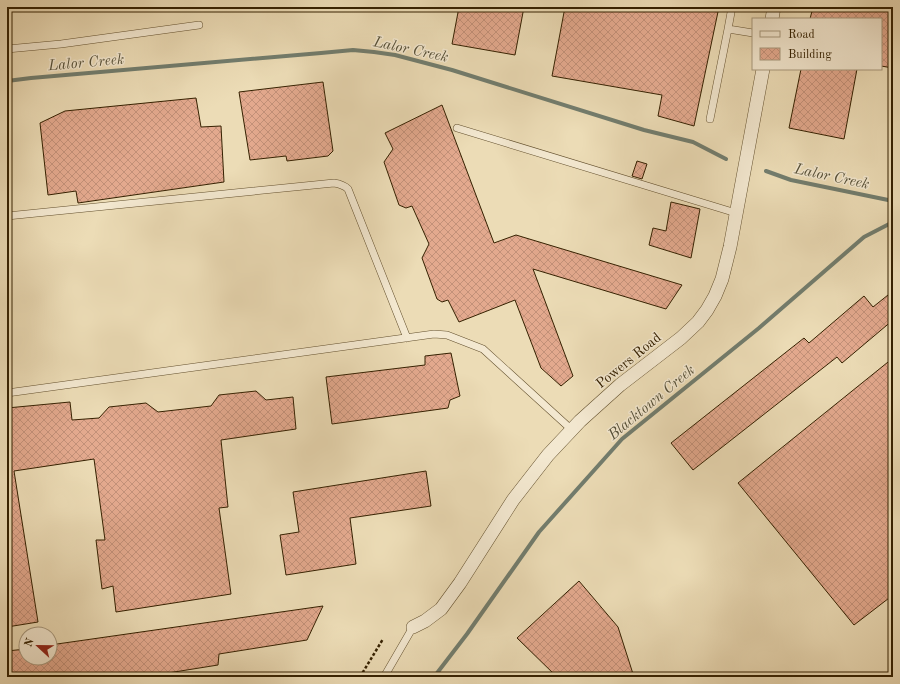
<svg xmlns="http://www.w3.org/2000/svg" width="900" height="684" viewBox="0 0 900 684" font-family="'Old Standard TT',serif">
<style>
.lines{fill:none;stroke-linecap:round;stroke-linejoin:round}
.stream{stroke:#727d6e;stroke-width:4}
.building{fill:url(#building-cross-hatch);stroke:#352101}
.service-casing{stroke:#63502e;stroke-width:8}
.minor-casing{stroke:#63502e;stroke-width:14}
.path{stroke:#352101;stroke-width:2.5;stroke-dasharray:3 2;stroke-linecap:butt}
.service{stroke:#f3e8d0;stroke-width:7}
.minor{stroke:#f3e8d0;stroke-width:13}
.labels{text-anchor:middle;stroke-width:3;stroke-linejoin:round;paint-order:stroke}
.street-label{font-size:14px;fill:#352101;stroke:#f3e8d0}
.water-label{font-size:15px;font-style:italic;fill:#544f37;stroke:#f3e8d0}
</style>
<defs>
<pattern id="building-cross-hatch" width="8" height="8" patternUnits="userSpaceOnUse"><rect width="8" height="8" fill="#e3a98e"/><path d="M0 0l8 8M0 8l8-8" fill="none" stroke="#c39179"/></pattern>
</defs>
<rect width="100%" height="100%" fill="#ecdcb6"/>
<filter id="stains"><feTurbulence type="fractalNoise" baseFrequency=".005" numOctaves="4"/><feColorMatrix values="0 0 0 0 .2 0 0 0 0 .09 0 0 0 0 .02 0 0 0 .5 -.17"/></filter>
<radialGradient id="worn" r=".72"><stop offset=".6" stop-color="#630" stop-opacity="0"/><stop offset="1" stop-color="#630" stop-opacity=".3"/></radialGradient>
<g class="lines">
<path class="stream" d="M 7,81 L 31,78 L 321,53 L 353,50 L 374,52 L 395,55 L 452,70 L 644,130 L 693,142 L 726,159
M 766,171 L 791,180 L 893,201
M 434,677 L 467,634 L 539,532 L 622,439 L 759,328 L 864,237 L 893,222"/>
</g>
<path class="building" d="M 459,7 L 524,7 L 515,55 L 452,44 Z
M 565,7 L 719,7 L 694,126 L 658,116 L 662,95 L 552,76 Z
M 813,7 L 893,7 L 893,68 L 881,66 L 881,19 L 810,19 Z
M 801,69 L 857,69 L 844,139 L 789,128 Z
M 323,82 L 333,151 L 328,156 L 287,161 L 286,156 L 250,160 L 239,92 Z
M 196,98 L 201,127 L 221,126 L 224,182 L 78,203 L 76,191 L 48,195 L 40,123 L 65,111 Z
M 442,105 L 494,243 L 516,235 L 682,285 L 666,309 L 533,269 L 573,376 L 561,386 L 541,368 L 515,300 L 459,322 L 448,300 L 442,302 L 437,299 L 422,258 L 429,244 L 412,206 L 406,208 L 399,205 L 384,162 L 393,149 L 385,133 Z
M 637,161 L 647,164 L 642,179 L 632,176 Z
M 671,202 L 700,209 L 691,258 L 649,245 L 653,228 L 666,231 Z
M 893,291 L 893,320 L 842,363 L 837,357 L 693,470 L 671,443 L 804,338 L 809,343 L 864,296 L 873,307 Z
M 451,353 L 460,396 L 450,400 L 448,408 L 332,424 L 326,377 L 425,365 L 425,356 Z
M 893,358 L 893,595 L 854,625 L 738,483 Z
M 256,391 L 266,400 L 293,397 L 296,429 L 221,440 L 228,507 L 219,508 L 231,594 L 116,612 L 113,586 L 102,589 L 96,540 L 105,540 L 94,459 L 14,471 L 38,622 L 7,627 L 7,408 L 70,402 L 72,420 L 99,418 L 109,407 L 146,403 L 158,412 L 211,406 L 219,395 Z
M 426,471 L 431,506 L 350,518 L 356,564 L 286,575 L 280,535 L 299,532 L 293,492 Z
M 579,581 L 618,627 L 634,677 L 557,677 L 517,638 Z
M 323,606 L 307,640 L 219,654 L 218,665 L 143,677 L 7,677 L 7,651 L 26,649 L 26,658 L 50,658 L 50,645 Z"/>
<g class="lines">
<defs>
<path id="service" d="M 732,7 L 728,29 L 753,33
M 7,49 L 61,44 L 199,25
M 710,119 L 728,29
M 457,128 L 736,213
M 7,216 L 334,183 C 340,184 344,185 348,189 L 407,338
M 7,393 L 434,334 L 447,335 L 483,349 L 572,430
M 384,677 L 413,627"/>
<path id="minor" d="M 772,19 L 774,7
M 413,627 L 425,621 L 441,609 L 460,583 L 513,500 L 548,455 L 580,421 L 620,385 L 681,338 L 698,322 L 707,310 L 715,296 L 722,279 L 730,247 L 763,69"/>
</defs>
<use href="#service" class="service-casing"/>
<use href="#minor" class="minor-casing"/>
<path class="path" d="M 360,677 L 383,639"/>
<use href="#service" class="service"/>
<use href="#minor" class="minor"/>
</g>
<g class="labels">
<g class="street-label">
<text transform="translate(628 360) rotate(-39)" y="5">Powers Road</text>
</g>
<g class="water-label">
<text transform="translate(411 49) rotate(12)" y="5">Lalor Creek</text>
<text transform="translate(86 62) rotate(-5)" y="5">Lalor Creek</text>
<text transform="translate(832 176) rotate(12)" y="5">Lalor Creek</text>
<text transform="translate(651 402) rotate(-40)" y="5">Blacktown Creek</text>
</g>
</g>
<rect width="900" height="684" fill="none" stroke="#ecdcb6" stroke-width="24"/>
<rect x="8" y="8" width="884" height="668" fill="none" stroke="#352101" stroke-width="2"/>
<rect x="12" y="12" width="876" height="660" fill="none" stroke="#352101"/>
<rect x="752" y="18" width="130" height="52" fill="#f3e8d0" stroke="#a7987d"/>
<rect x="760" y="31" width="20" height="6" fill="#f3e8d0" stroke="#a7987d"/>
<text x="788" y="38" font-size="12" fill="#352101">Road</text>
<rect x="760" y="48" width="20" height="12" fill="url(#building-cross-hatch)" stroke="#a7987d"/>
<text x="788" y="58" font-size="12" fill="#352101">Building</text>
<g transform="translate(38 646) rotate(292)"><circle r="19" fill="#f3e8d0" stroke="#a7987d"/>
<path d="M0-3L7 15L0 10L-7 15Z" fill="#8f2418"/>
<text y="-6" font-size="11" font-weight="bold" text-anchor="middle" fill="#352101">N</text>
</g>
<rect width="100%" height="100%" filter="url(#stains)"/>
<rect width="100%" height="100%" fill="url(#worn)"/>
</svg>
